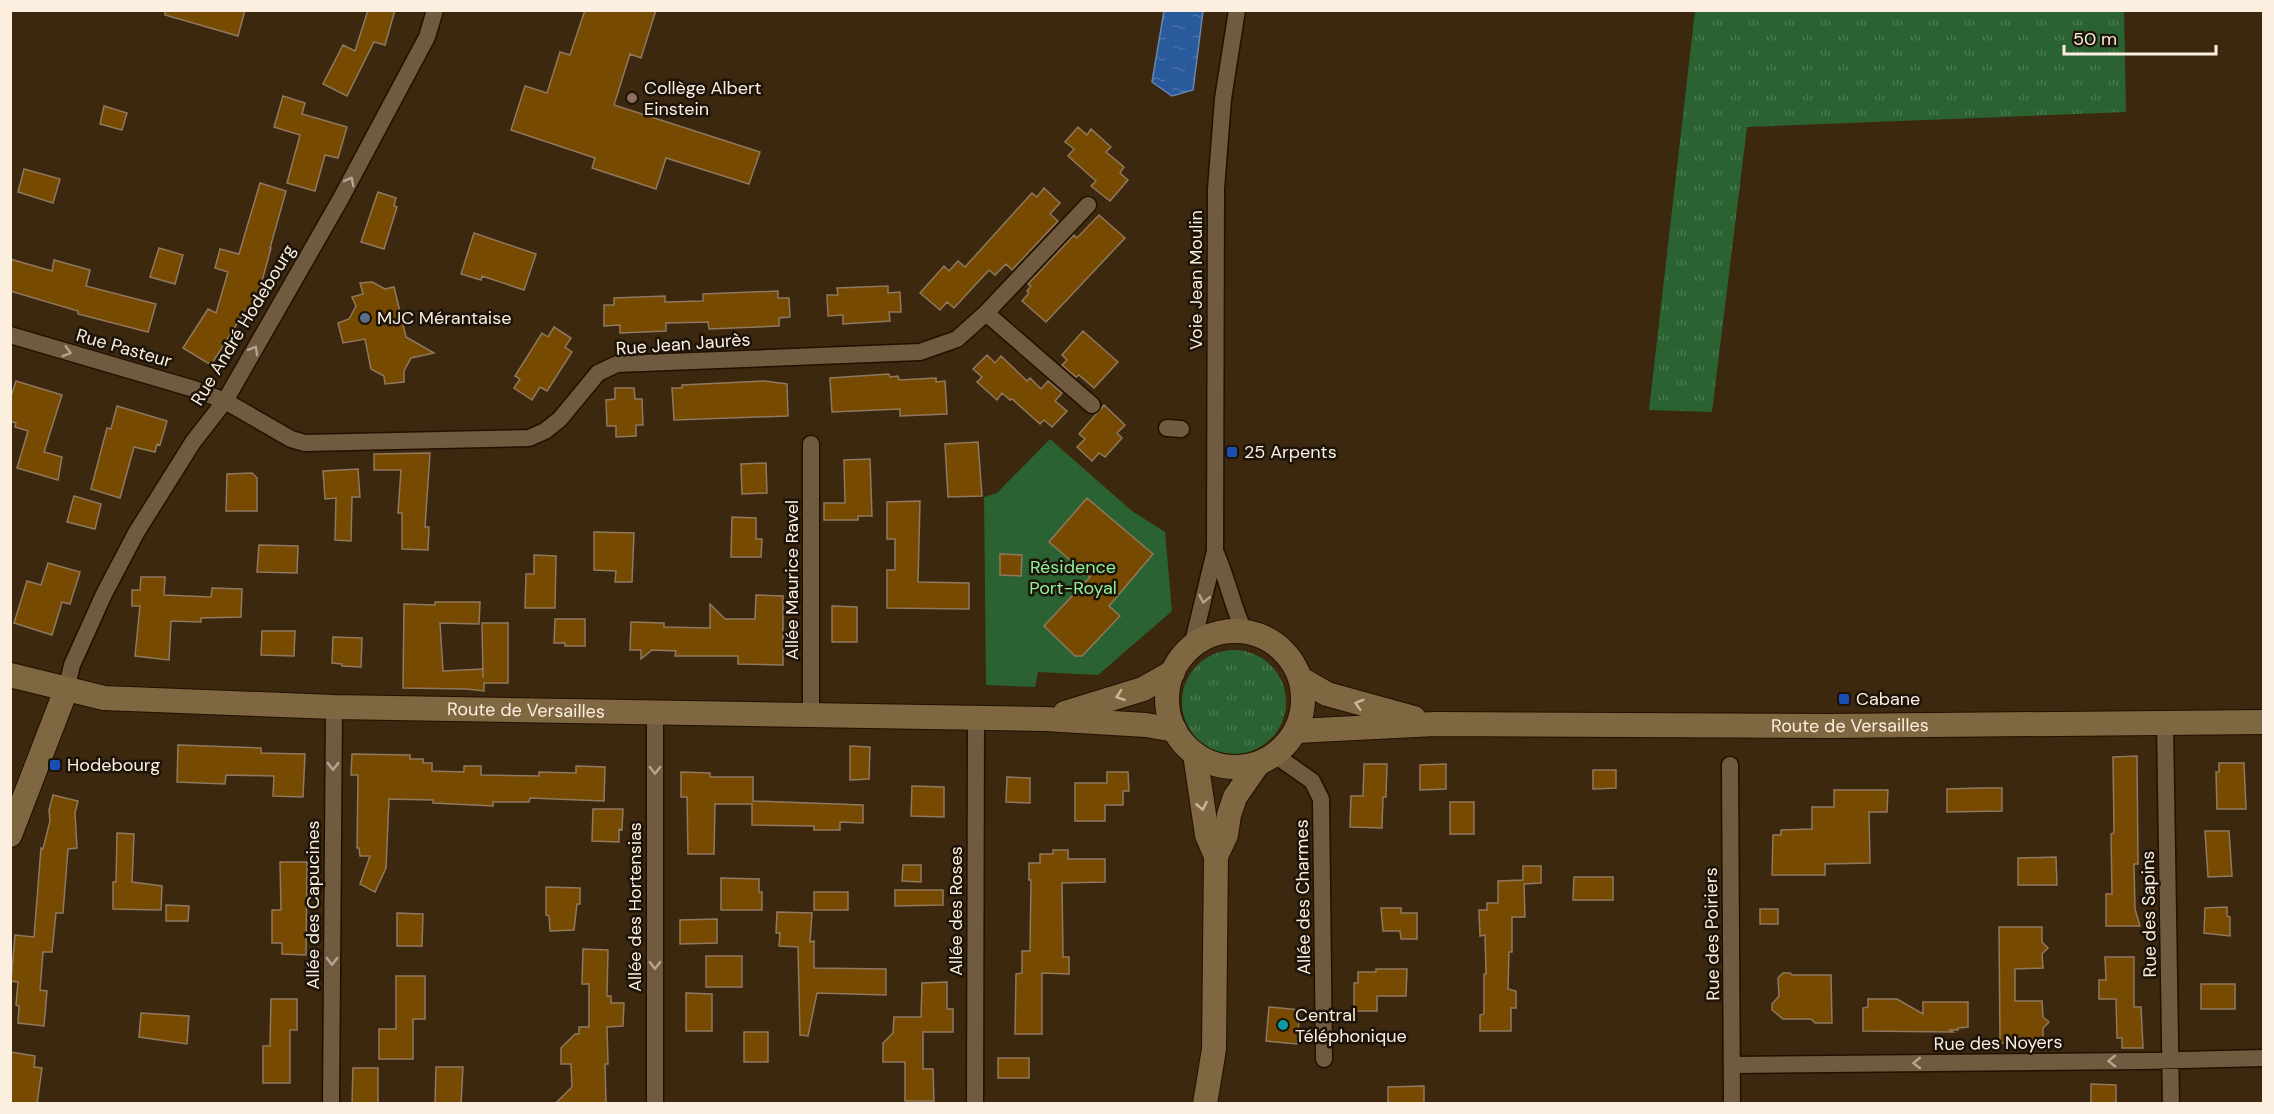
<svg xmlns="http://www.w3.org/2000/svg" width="2274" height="1114" viewBox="0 0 2274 1114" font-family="'DM Sans',sans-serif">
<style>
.grass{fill:url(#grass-tufts)}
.garden{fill:#2a6232}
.water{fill:url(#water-ripples);stroke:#6887b0;stroke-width:1.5}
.building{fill:#764a01;stroke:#90785e;stroke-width:1.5}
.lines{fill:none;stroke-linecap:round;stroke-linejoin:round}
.street-casing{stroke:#221000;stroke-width:19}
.secondary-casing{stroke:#221000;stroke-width:26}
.street{stroke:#705a40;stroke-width:16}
.secondary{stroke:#7f6741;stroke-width:24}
.oneway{stroke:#b6a490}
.oneway2{stroke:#cab9a0}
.education-dot{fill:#8d6e63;stroke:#1c1309;stroke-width:2}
.service-dot{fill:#5c6f8a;stroke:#1c1309;stroke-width:2}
.transit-dot{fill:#1a4fb4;stroke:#1c1309;stroke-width:2}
.culture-dot{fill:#0f9aa8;stroke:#1c1309;stroke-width:2}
.labels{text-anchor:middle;stroke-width:5;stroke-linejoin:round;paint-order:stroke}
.poi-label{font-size:18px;fill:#fcefe0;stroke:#1c1309;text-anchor:start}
.street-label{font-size:18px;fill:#fcefe0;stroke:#1c1309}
.park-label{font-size:18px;fill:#8ff199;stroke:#1c1309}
</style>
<defs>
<pattern id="grass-tufts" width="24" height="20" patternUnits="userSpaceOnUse" patternTransform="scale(1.5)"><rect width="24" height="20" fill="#2a6232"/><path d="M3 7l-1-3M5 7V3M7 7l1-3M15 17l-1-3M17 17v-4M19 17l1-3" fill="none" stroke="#4a794f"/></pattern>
<pattern id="water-ripples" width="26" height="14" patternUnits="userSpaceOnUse" patternTransform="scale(1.5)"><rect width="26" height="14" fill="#285a9c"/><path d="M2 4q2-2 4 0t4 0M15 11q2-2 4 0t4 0" fill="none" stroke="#4872aa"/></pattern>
</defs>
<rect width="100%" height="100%" fill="#3c280f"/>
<path class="grass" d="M 1695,11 L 2124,11 L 2126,112 L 1747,127 L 1712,412 L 1649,410 Z
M1182 702a52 52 0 1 1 104 0a52 52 0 1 1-104 0Z"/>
<path class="garden" d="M 1050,439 L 1132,511 L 1165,532 L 1172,611 L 1098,675 L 1038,672 L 1035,687 L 986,685 L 984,497 L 997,493 Z"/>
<path class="water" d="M 1164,11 L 1203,11 L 1193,90 L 1172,96 L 1152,82 Z"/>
<path class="building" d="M 165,10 L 245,10 L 238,36 L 165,15 Z
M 368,10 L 395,10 L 385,45 L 374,42 L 347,96 L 323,84 L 343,45 L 355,51 Z
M 585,10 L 656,10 L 641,58 L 630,54 L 614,105 L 760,152 L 749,184 L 666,158 L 656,189 L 592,168 L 595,158 L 511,130 L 525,86 L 547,93 L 560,52 L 570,55 Z
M 283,96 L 305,103 L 302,114 L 347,127 L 338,158 L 325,155 L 315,191 L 287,183 L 300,135 L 274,127 Z
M 104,106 L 127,113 L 122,130 L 100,124 Z
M 1078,127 L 1087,135 L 1091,129 L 1111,147 L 1106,152 L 1124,167 L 1120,173 L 1128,180 L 1110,201 L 1091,186 L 1096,181 L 1068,156 L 1074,149 L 1065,142 Z
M 24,169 L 60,179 L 53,203 L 18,192 Z
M 260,183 L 286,191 L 270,248 L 271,248 L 254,310 L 247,308 L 211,365 L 183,348 L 208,309 L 216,313 L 228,272 L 215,268 L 220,249 L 239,254 Z
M 1044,188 L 1060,203 L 1050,214 L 1058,221 L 1012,270 L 1006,264 L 995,275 L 989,270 L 954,308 L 947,302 L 940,310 L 920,293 L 944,266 L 949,271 L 958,261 L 965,267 L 1032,193 L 1037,197 Z
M 378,192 L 396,198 L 394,206 L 397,207 L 384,249 L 361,242 Z
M 1099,215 L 1125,238 L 1046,322 L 1022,301 L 1029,293 L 1027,291 L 1031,286 L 1028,284 L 1074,235 L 1077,238 Z
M 474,233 L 536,254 L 524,290 L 482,276 L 481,280 L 461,274 Z
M 159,248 L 183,255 L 175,284 L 150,277 Z
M 10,259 L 52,271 L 54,260 L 90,270 L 86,286 L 156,304 L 148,332 L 78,314 L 78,311 L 10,291 Z
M 372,282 L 385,289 L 394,287 L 406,337 L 434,353 L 411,358 L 404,371 L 404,382 L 385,384 L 384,376 L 371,369 L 365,339 L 343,343 L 338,323 L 349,319 L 356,306 L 352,297 L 363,294 L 360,283 Z
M 888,286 L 888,293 L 900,292 L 901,312 L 889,312 L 890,321 L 843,324 L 843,315 L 828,316 L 827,295 L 838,295 L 837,288 Z
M 778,291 L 778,298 L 789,298 L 790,317 L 779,318 L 779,326 L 709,329 L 708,322 L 666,323 L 666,331 L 620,333 L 620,325 L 604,326 L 604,305 L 614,305 L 614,298 L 665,296 L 665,302 L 703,301 L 703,294 Z
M 554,327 L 571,338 L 565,347 L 572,352 L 547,391 L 540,387 L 532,400 L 514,388 L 520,379 L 515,376 L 542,333 L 548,337 Z
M 1083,331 L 1118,362 L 1094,388 L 1079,375 L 1076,377 L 1062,365 L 1067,360 L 1062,355 Z
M 987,355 L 995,363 L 1001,356 L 1027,381 L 1030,378 L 1041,389 L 1048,381 L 1062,393 L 1055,401 L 1067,411 L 1052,427 L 1044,420 L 1040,424 L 1012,399 L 1010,400 L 1002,393 L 997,400 L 977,382 L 982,377 L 973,369 Z
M 889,374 L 890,377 L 898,376 L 899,380 L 936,378 L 936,382 L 945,381 L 947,414 L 900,416 L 900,409 L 832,412 L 830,378 Z
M 16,381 L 62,395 L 44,452 L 62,457 L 58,480 L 17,468 L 28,431 L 15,427 L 16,423 L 10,421 L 10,400 Z
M 764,381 L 787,384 L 788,416 L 674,420 L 672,388 L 682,388 L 682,385 Z
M 615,388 L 634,388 L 635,399 L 642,399 L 643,425 L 636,425 L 636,436 L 616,437 L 616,426 L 607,426 L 606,400 L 615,399 Z
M 1104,405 L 1125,425 L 1117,433 L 1122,438 L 1105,457 L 1099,453 L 1092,461 L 1077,447 L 1085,439 L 1079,434 Z
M 117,406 L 167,421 L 160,445 L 157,444 L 155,452 L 134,447 L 120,498 L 91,489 L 107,428 L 111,429 Z
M 978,442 L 982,496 L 948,497 L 945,444 Z
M 430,453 L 425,527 L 429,527 L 428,550 L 402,549 L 402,513 L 398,513 L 401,470 L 374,470 L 374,454 Z
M 870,459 L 872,516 L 858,516 L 858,520 L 824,520 L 824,503 L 845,503 L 844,460 Z
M 766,463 L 767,493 L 742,494 L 741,464 Z
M 358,469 L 360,497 L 352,497 L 351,541 L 335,540 L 336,498 L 325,499 L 323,471 Z
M 252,473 L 257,478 L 257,511 L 226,511 L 227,474 Z
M 74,496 L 101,504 L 95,529 L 67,522 Z
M 1087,498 L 1153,554 L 1109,606 L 1120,616 L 1082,656 L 1075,656 L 1044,626 L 1090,577 L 1049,542 Z
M 920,501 L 918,582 L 969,583 L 969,609 L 887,608 L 887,570 L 895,570 L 895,539 L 887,539 L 887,502 Z
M 732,517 L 756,518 L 756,539 L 762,539 L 761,557 L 731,557 Z
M 594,532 L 634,533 L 632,582 L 615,582 L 616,571 L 594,570 Z
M 259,545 L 298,546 L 297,573 L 257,572 Z
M 1000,554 L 1022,555 L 1021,576 L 1000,575 Z
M 534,555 L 556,556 L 555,608 L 525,608 L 526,574 L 534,574 Z
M 48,563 L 80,572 L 70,604 L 62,602 L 52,635 L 14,623 L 27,581 L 41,585 Z
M 141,577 L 165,577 L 164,595 L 211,597 L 212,588 L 242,589 L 241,617 L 201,618 L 201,622 L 171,621 L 169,660 L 135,656 L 140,606 L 132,606 L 132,590 L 140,590 Z
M 756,595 L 783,596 L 783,665 L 738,664 L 738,656 L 675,656 L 676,651 L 652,650 L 641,659 L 641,650 L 630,650 L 631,622 L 664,623 L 664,627 L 710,628 L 710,604 L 725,619 L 755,619 Z
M 435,602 L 480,602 L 479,624 L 440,623 L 443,671 L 483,669 L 483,678 L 482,623 L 508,623 L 508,683 L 484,683 L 484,691 L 467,689 L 403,688 L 404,604 L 435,605 Z
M 832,606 L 857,607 L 857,642 L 832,642 Z
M 555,619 L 585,619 L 585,646 L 565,646 L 565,643 L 554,643 Z
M 262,631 L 295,631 L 294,656 L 261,655 Z
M 333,637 L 362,638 L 361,667 L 342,666 L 342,664 L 332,663 Z
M 178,745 L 261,748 L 261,753 L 305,754 L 303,797 L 273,796 L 274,776 L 226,775 L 225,784 L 177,782 Z
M 850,746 L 870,747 L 869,779 L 850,780 Z
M 352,754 L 410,755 L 410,759 L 423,759 L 423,763 L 432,763 L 432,771 L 464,772 L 464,766 L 481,766 L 481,775 L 539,776 L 539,772 L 576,773 L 576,766 L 605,767 L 604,801 L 530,798 L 529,802 L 493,802 L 493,806 L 433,803 L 433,800 L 389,799 L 386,868 L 375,892 L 360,884 L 370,856 L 360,856 L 359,848 L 357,848 L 358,775 L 351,775 Z
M 2137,756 L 2138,864 L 2134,864 L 2135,909 L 2140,926 L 2106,926 L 2106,894 L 2112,894 L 2111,834 L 2114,833 L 2113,757 Z
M 2219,763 L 2244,763 L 2246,809 L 2217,809 L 2216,772 L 2219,772 Z
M 1364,764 L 1387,764 L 1386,797 L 1383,797 L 1382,828 L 1350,827 L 1351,796 L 1363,796 Z
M 1446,764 L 1446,789 L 1420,790 L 1420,765 Z
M 1593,770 L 1616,770 L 1616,788 L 1593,789 Z
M 681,772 L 710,773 L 710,777 L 753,777 L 753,801 L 863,805 L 863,823 L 840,822 L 840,830 L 814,830 L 814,826 L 752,825 L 752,804 L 715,804 L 714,854 L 688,854 L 687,797 L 681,797 Z
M 1107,772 L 1128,772 L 1129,791 L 1123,791 L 1123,805 L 1105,805 L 1105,821 L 1075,821 L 1075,783 L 1107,783 Z
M 1007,777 L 1030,778 L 1030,803 L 1006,802 Z
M 912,786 L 944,787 L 944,817 L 911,816 Z
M 1980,788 L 2002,788 L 2002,811 L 1947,812 L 1947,789 Z
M 1834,790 L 1888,790 L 1887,812 L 1869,812 L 1870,863 L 1825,864 L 1825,875 L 1772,875 L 1773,835 L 1781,835 L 1781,830 L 1812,829 L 1812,807 L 1834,807 Z
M 53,795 L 78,801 L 75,813 L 77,848 L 68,849 L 63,913 L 56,913 L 52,952 L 43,952 L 40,990 L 47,991 L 44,1026 L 18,1023 L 19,1006 L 16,1005 L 18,982 L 11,981 L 15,935 L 34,937 L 41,848 L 43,849 L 50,821 L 49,810 Z
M 1450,802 L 1474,802 L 1474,834 L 1450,834 Z
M 593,809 L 623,809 L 622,830 L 619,829 L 619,842 L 592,841 Z
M 2205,831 L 2229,831 L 2232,876 L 2208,877 Z
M 117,833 L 134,834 L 132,882 L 162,886 L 161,910 L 113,909 L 113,882 L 116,882 Z
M 1053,850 L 1068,850 L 1068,859 L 1105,859 L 1105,882 L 1062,883 L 1063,957 L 1069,957 L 1069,974 L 1042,973 L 1042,1034 L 1015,1034 L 1016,974 L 1022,973 L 1022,951 L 1030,951 L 1031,880 L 1029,880 L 1029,863 L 1040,863 L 1040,854 L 1053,854 Z
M 2056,857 L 2057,885 L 2018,885 L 2018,858 Z
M 280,862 L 307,862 L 306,955 L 282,954 L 282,943 L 272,943 L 272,910 L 281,910 Z
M 903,865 L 921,865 L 921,882 L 902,881 Z
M 1523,866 L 1541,866 L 1541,883 L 1524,884 L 1525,917 L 1512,917 L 1512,952 L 1509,952 L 1508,989 L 1516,991 L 1516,1008 L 1511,1008 L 1511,1031 L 1480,1031 L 1480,1015 L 1484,1014 L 1484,974 L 1486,974 L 1485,935 L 1480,936 L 1479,910 L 1487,910 L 1487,903 L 1498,903 L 1498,881 L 1523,880 Z
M 1574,877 L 1613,877 L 1613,900 L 1573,900 Z
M 721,878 L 759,879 L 759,892 L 762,892 L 762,910 L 721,910 Z
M 546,887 L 580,888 L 580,904 L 577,904 L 574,930 L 550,931 L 549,916 L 546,915 Z
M 895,890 L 943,890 L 943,905 L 895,906 Z
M 814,892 L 848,892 L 848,910 L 814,910 Z
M 166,905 L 189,906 L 188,921 L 166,921 Z
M 2227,907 L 2227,916 L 2230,917 L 2230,936 L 2204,933 L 2205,908 Z
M 1381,908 L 1401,908 L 1401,913 L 1417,913 L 1417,939 L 1401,939 L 1400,931 L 1383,931 Z
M 1760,909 L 1778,909 L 1778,924 L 1760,924 Z
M 777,912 L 812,913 L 810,942 L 814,941 L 814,968 L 886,969 L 886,995 L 817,993 L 808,1036 L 800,1035 L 798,947 L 779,946 L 780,933 L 776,933 Z
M 397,913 L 423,914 L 422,946 L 397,946 Z
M 717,919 L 717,943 L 680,944 L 680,920 Z
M 1999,927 L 2042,927 L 2042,942 L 2048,948 L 2042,954 L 2043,968 L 2015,969 L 2015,1001 L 2042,1001 L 2043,1017 L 2049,1022 L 2043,1028 L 2043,1043 L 2000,1043 Z
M 583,949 L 608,950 L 607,996 L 611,996 L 611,1003 L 624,1003 L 623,1026 L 607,1027 L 608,1064 L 605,1064 L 606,1104 L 555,1104 L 572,1087 L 571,1064 L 561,1064 L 561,1048 L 575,1034 L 579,1034 L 579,1027 L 589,1027 L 589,984 L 582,984 Z
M 706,956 L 742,956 L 742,987 L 706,987 Z
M 2105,957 L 2134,957 L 2134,1007 L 2141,1007 L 2143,1048 L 2122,1048 L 2122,1038 L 2117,1038 L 2116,999 L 2099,999 L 2099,980 L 2106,980 Z
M 1376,969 L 1407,969 L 1406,996 L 1377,996 L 1377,1011 L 1354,1011 L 1354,983 L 1358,983 L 1358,972 L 1376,972 Z
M 1783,973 L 1790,973 L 1792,975 L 1831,975 L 1832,1023 L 1815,1023 L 1811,1019 L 1783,1019 L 1772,1010 L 1772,1004 L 1779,996 L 1778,978 Z
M 396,976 L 425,976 L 425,1019 L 413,1019 L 413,1059 L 379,1059 L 379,1029 L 396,1029 Z
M 947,982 L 947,1009 L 953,1009 L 953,1032 L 923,1032 L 923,1069 L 933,1069 L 934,1101 L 905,1101 L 905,1062 L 883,1062 L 883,1043 L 893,1033 L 894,1017 L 921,1017 L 922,983 Z
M 2201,984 L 2235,984 L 2235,1009 L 2201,1009 Z
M 686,993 L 712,994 L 712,1031 L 686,1031 Z
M 271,999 L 297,999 L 297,1030 L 290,1030 L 290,1083 L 263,1083 L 263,1046 L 270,1046 Z
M 1868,999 L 1897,999 L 1923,1014 L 1923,1002 L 1968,1002 L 1968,1027 L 1958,1028 L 1958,1030 L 1950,1030 L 1953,1032 L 1863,1031 L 1863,1008 L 1868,1007 Z
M 1269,1007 L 1300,1010 L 1297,1044 L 1266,1041 Z
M 141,1013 L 189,1016 L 187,1044 L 139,1037 Z
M 744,1032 L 768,1032 L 768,1062 L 744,1062 Z
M 10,1052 L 35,1056 L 34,1067 L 42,1068 L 37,1104 L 10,1104 Z
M 998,1058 L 1029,1058 L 1029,1078 L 998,1078 Z
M 436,1067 L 463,1067 L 461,1104 L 435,1104 Z
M 353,1068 L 378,1068 L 378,1104 L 352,1104 Z
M 2091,1084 L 2116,1085 L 2116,1104 L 2091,1104 Z
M 1424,1086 L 1424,1104 L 1388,1104 L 1388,1087 Z"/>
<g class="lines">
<defs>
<path id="street" d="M 986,313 L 1092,405
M 10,335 L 194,389 L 225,401 L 291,439 L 305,443 L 529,438 L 545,431 L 560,419 L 598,373 L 617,364 L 920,352 L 957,339 L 986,313 L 1088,205
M 1167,428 L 1181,429
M 1215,551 C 1227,577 1232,605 1244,631
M 1192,646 L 1215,551 L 1216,189 L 1223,99 L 1237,10
M 66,690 L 72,665 L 104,594 L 136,533 L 193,442 L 225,401 L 340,200 L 427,37 L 435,10
M 655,711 L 655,1104
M 811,716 L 811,444
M 2165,723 L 2171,1104
M 1275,755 L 1312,781 L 1321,799 L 1324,1059
M 1730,765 L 1732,1104
M 1733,1065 L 2142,1061 L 2264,1058
M 331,1104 L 334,707
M 975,1104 L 976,719"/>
<g id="secondary">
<circle cx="1235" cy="699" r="68"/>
<path id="s1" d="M 10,675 L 104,698 L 334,707 L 1045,719 L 1146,725 L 1175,730"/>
<path d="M 1301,679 L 1327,694 L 1414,718"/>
<path d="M 1065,713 L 1143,689 L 1173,672"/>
<path id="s2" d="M 1296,731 L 1436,724 L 1829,726 L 2264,722"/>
<path d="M 1195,754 L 1207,835 L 1216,856"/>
<path d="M 10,835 L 66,690"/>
<path d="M 1205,1104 L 1214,1049 L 1216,856 L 1226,835 L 1229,815 L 1235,797 L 1258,764"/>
</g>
</defs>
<use href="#street" class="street-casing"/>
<use href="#secondary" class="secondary-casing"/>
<use href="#street" class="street"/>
<use href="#secondary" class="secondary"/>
</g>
<defs><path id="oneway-chevron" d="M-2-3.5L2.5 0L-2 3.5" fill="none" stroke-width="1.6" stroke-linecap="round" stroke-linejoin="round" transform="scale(1.5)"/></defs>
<g class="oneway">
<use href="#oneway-chevron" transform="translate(350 181) rotate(-62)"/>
<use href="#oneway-chevron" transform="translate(254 350) rotate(-60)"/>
<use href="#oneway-chevron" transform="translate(67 352) rotate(16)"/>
<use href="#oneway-chevron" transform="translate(1204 599) rotate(101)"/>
<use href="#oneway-chevron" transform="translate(333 766) rotate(90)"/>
<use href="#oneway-chevron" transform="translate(655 770) rotate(90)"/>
<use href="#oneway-chevron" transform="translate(332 961) rotate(90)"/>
<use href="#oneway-chevron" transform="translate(655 965) rotate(90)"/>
<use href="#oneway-chevron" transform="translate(2112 1061) rotate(179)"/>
<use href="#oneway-chevron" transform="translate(1917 1063) rotate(179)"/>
</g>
<g class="oneway2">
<use href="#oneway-chevron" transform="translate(1120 696) rotate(161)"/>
<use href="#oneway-chevron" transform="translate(1359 704) rotate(-164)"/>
<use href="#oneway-chevron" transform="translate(1202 806) rotate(79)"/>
</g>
<circle class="education-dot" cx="632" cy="98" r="6"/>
<circle class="service-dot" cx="365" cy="318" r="6"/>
<g class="transit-dot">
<rect x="1226" y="446" width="12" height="12" rx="3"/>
<rect x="1838" y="693" width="12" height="12" rx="3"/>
<rect x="49" y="759" width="12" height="12" rx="3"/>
</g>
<circle class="culture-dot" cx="1283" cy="1025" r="6"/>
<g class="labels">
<g class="poi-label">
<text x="644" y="94">Collège Albert<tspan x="644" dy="21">Einstein</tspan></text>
<text x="377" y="324">MJC Mérantaise</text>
<text x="1244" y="458">25 Arpents</text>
<text x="1856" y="705">Cabane</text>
<text x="67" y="771">Hodebourg</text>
<text x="1295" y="1021">Central<tspan x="1295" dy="21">Téléphonique</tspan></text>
</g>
<g class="street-label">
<text transform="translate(1196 280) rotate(-90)" y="6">Voie Jean Moulin</text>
<text transform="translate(243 325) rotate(-59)" y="6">Rue André Hodebourg</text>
<text transform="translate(683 344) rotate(-4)" y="6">Rue Jean Jaurès</text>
<text transform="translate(124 348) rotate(16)" y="6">Rue Pasteur</text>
<text transform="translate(792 580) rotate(-90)" y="6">Allée Maurice Ravel</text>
<text dy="6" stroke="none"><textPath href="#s1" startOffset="519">Route de Versailles</textPath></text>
<text dy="6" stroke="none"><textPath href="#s2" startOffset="554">Route de Versailles</textPath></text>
<text transform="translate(1303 897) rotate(-91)" y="6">Allée des Charmes</text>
<text transform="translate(313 905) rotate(-90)" y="6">Allée des Capucines</text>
<text transform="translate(635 907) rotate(-90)" y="6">Allée des Hortensias</text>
<text transform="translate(956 911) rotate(-90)" y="6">Allée des Roses</text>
<text transform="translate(2149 914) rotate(-91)" y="6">Rue des Sapins</text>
<text transform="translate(1712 934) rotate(-91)" y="6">Rue des Poiriers</text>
<text transform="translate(1998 1043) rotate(-1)" y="6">Rue des Noyers</text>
</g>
<g class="park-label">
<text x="1073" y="573">Résidence<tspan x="1073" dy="21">Port-Royal</tspan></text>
</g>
</g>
<rect width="2274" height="1114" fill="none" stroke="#fcefe0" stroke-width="24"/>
<path d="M2064 45v9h152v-9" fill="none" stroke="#fcefe0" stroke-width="3"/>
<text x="2073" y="45" font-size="18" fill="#fcefe0" stroke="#1c1309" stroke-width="4.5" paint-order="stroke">50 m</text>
</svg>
